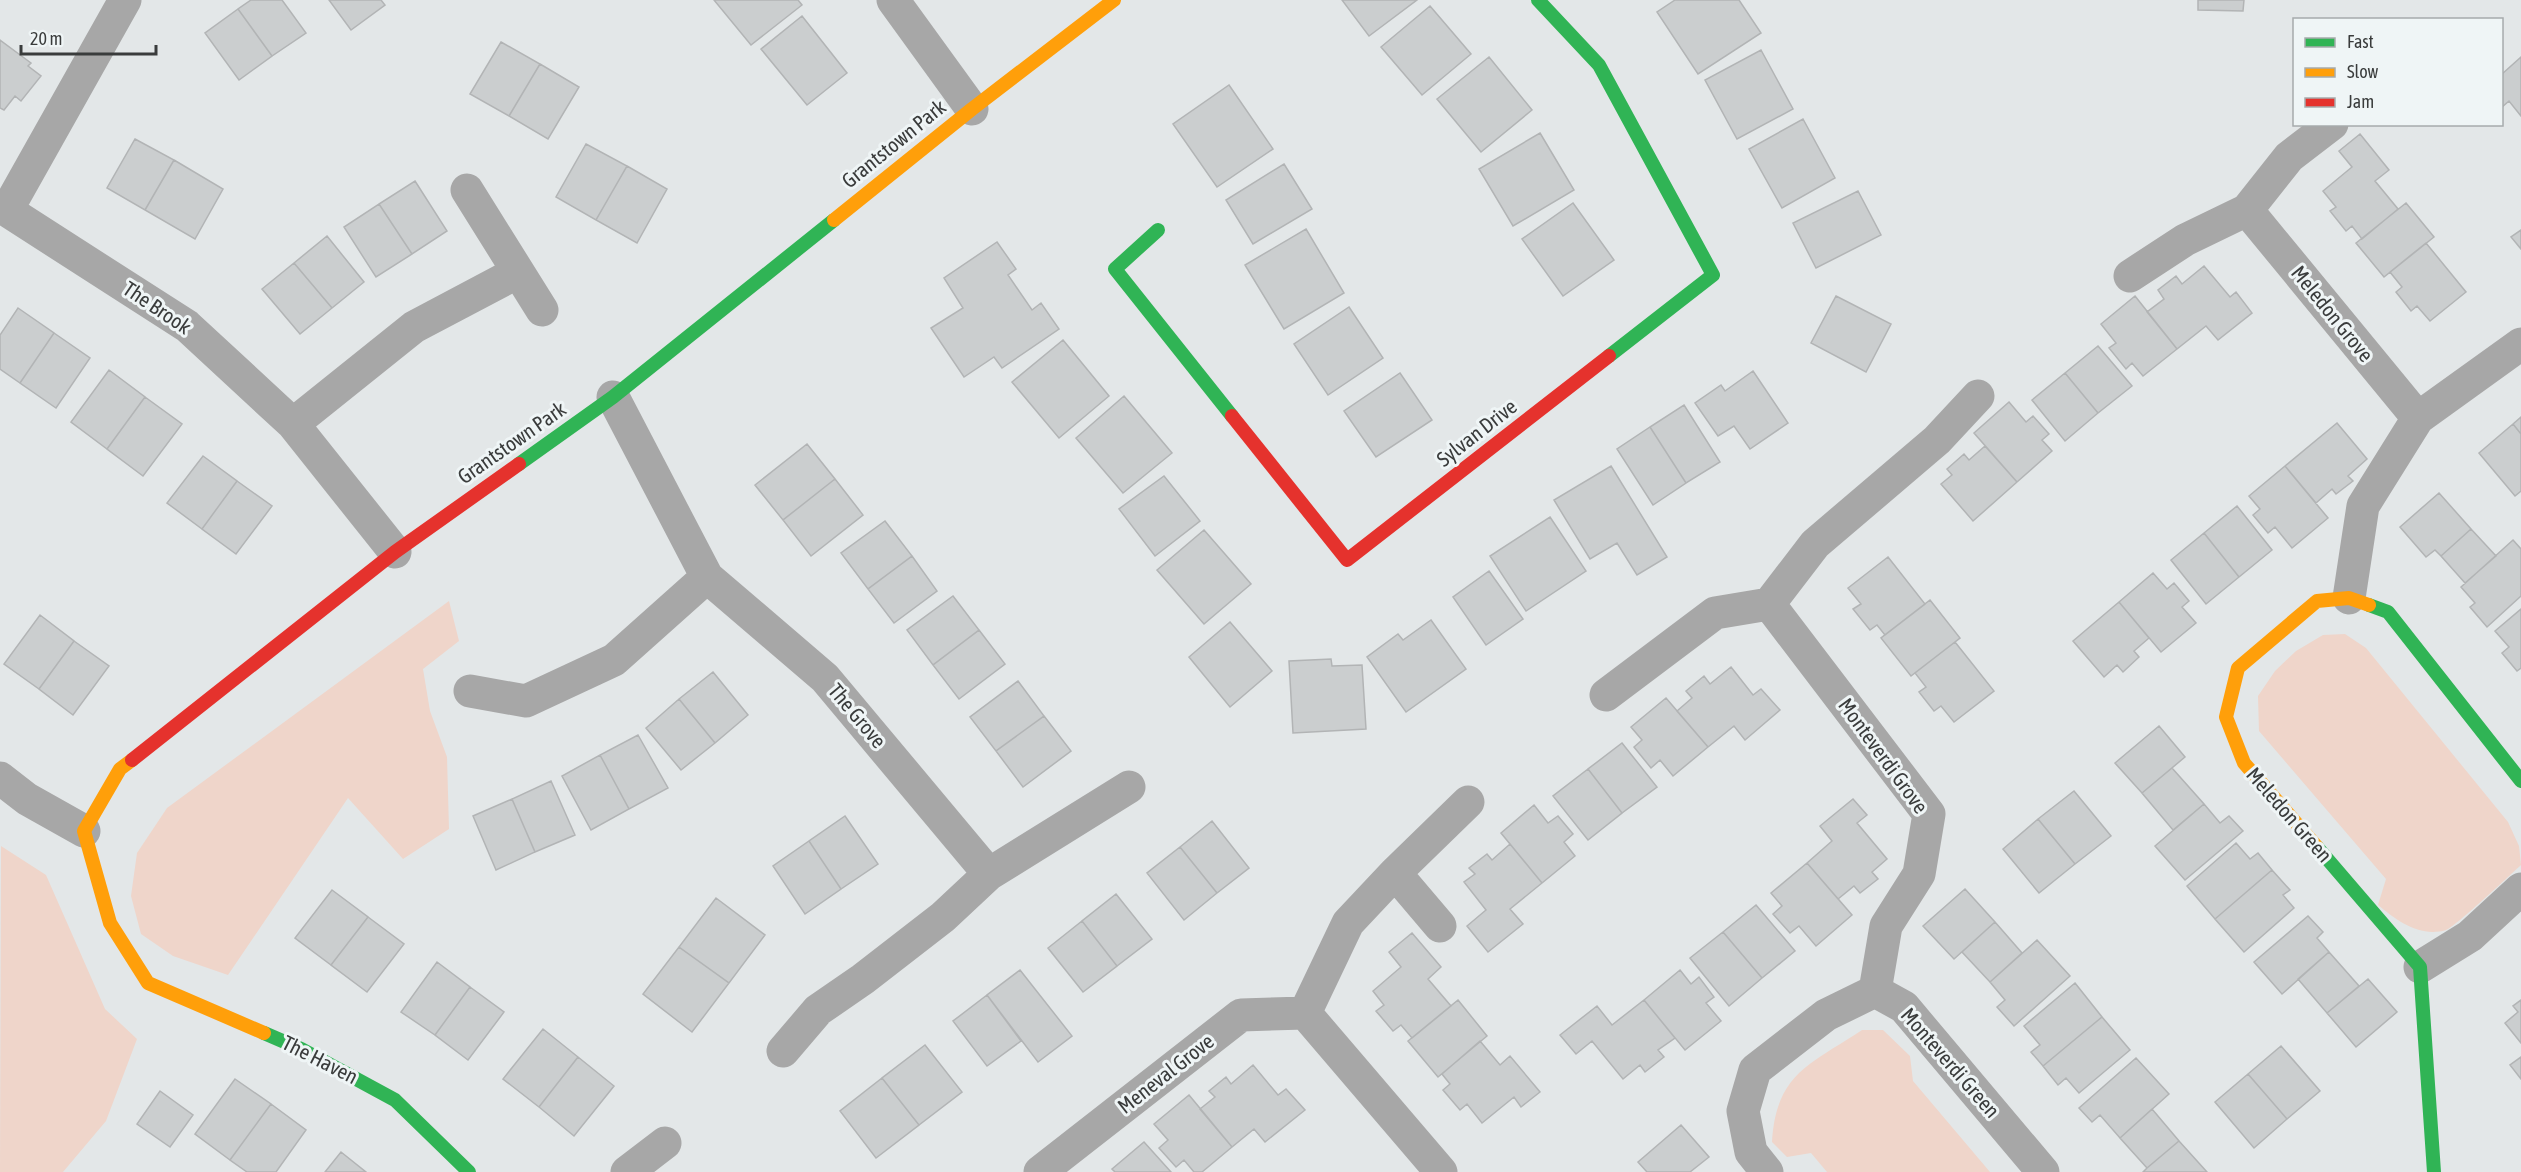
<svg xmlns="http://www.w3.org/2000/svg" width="2521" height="1172" viewBox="0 0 2521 1172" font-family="'Asap Condensed',sans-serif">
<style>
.green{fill:#efd5ca}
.building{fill:#cbcecf;stroke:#b2b4b5;stroke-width:1.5}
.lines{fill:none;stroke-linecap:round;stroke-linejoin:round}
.street{stroke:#a7a7a7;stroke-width:33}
.fast{stroke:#30b455;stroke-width:14}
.slow{stroke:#ff9f0a;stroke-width:14}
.jam{stroke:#e5322d;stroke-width:14}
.labels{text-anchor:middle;stroke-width:6;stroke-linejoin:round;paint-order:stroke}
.street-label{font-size:21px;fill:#3a3c3c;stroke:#eff5f6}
</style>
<rect width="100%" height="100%" fill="#e3e7e8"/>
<path class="green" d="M 449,601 L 459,641 L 423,669 L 430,711 L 447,757 L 449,829 L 403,859 L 348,798 L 228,975 L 173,956 L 141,934 L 131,896 L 137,853 L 167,808 Z
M 2345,634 L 2366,648 L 2508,822 L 2519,846 L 2521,865 C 2509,876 2455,927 2446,930 C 2420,938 2396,920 2378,905 L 2386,879 L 2259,731 L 2258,696 L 2275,671 L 2296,651 L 2323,635 Z
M 1,846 L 46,875 L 105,1009 L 137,1039 L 106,1121 L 63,1172 L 0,1172 Z
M 1862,1030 L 1883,1030 L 1910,1056 L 1913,1081 L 1990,1172 L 1827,1172 L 1811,1153 L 1787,1157 L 1772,1142 C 1776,1073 1811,1064 1862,1030 Z"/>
<path class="building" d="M 251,0 L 282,0 L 306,33 L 272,56 L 238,9 Z
M 329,0 L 381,0 L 385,5 L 351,30 Z
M 714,0 L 798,0 L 802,5 L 751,45 Z
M 1342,0 L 1417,0 L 1369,36 Z
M 1675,0 L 1739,0 L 1761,33 L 1698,74 L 1657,12 Z
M 2198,0 L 2244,0 L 2243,11 L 2198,10 Z
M 1430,6 L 1471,54 L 1422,95 L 1381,47 Z
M 238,9 L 272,56 L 239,80 L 205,33 Z
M 802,16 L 847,73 L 807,105 L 761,49 Z
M 0,40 L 31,63 L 28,66 L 41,76 L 21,101 L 15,96 L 4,110 L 0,108 Z
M 501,42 L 540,64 L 509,116 L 470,94 Z
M 1761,50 L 1793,109 L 1737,139 L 1705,80 Z
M 1489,57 L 1532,110 L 1481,152 L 1437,99 Z
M 2521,57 L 2521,116 L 2509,101 L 2502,107 L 2502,74 Z
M 540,64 L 579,87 L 548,139 L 509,116 Z
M 1229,85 L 1273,149 L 1217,187 L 1173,124 Z
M 1803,119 L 1835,178 L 1782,208 L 1749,149 Z
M 1540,133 L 1574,190 L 1513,226 L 1479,169 Z
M 2360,134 L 2389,170 L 2375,181 L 2398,209 L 2362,239 L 2352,226 L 2346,231 L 2330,211 L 2336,207 L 2323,191 L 2352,167 L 2339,151 Z
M 135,139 L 174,160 L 145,210 L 107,188 Z
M 586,144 L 627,166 L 596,220 L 556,197 Z
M 174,160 L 223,189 L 195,239 L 145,210 Z
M 1284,164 L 1312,209 L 1253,244 L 1226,200 Z
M 627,166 L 667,189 L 637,243 L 596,220 Z
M 415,181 L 447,231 L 412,254 L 379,204 Z
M 1858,191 L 1881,235 L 1816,268 L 1793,223 Z
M 1573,203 L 1614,260 L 1563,296 L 1522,239 Z
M 2406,203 L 2434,237 L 2384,277 L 2356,243 Z
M 379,204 L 412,254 L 376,277 L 344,227 Z
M 1306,229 L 1344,293 L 1284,329 L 1245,265 Z
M 2521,230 L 2521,249 L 2511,237 Z
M 327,236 L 364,282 L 332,308 L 294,263 Z
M 997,242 L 1016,269 L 1008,275 L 1032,310 L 1041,303 L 1059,329 L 1002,368 L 994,357 L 964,377 L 931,328 L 963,308 L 944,278 Z
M 2426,243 L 2466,292 L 2430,321 L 2417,306 L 2411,311 L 2396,292 L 2402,287 L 2390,272 Z
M 294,263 L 332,308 L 300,334 L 262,289 Z
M 2204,266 L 2230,297 L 2236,292 L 2252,313 L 2218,340 L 2206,326 L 2177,349 L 2147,312 L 2164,299 L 2158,290 L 2176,276 L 2182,284 Z
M 1836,296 L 1891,324 L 1866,372 L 1811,343 Z
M 2135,296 L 2177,349 L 2143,376 L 2132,363 L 2126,369 L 2109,348 L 2116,343 L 2101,324 Z
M 1349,307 L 1383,358 L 1328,395 L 1294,344 Z
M 18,308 L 54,333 L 20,383 L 0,369 L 0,335 Z
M 54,333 L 90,358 L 56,408 L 20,383 Z
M 1063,340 L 1109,396 L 1059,438 L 1012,382 Z
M 2098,346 L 2132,386 L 2098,413 L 2065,373 Z
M 109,370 L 145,397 L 107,449 L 71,422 Z
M 1753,371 L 1788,423 L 1750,449 L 1734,426 L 1718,436 L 1695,403 L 1721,385 L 1725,391 Z
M 1400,373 L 1432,420 L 1376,457 L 1344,411 Z
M 2065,373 L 2098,413 L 2065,441 L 2032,400 Z
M 1124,396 L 1172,453 L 1123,493 L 1076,438 Z
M 145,397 L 182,424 L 143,476 L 107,449 Z
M 2009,402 L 2026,422 L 2033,416 L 2049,434 L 2042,440 L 2052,451 L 2017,482 L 1974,433 Z
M 1684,405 L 1720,462 L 1686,483 L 1650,427 Z
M 2521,417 L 2521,434 L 2513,424 Z
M 2337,423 L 2367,459 L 2348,476 L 2353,481 L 2336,494 L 2332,489 L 2316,503 L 2285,466 Z
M 2513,424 L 2521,434 L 2521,491 L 2515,496 L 2479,453 Z
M 1650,427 L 1686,483 L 1653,505 L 1617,449 Z
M 807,444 L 835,479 L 783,520 L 755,485 Z
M 1985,446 L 2017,482 L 1973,521 L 1941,484 L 1952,475 L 1947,469 L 1964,454 L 1969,460 Z
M 203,456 L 237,481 L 202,529 L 167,503 Z
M 1611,466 L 1667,557 L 1637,575 L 1617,543 L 1590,559 L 1554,500 Z
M 2285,466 L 2328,518 L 2292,548 L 2275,527 L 2268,533 L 2253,515 L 2260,509 L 2249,496 Z
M 1164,476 L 1200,521 L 1155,556 L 1119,509 Z
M 835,479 L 863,515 L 811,556 L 783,520 Z
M 237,481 L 272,506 L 236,554 L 202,529 Z
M 2439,493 L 2471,529 L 2441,556 L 2435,550 L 2426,557 L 2400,527 Z
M 2237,506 L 2272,550 L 2239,577 L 2204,533 Z
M 1550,517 L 1586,571 L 1526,611 L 1490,556 Z
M 885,521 L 912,556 L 868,589 L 841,553 Z
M 2471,529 L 2496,556 L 2465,583 L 2441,556 Z
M 1204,530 L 1251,584 L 1204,624 L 1157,570 Z
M 2204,533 L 2239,577 L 2206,604 L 2171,560 Z
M 2513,540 L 2521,549 L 2521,596 L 2487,627 L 2470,607 L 2475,603 L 2461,587 Z
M 912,556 L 937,591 L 894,623 L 868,589 Z
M 1888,557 L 1925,604 L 1885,635 L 1877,625 L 1870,630 L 1853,609 L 1861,604 L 1848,588 Z
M 1489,571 L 1523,619 L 1486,645 L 1453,597 Z
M 2153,573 L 2167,589 L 2174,583 L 2189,601 L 2182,607 L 2196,623 L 2161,652 L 2119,602 Z
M 953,596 L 979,630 L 933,665 L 907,630 Z
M 1930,600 L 1960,638 L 1911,676 L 1881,638 Z
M 2119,602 L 2149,638 L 2134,651 L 2139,657 L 2123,672 L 2117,665 L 2104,677 L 2073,641 Z
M 2521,609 L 2521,668 L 2517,671 L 2502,653 L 2509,647 L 2495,631 Z
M 40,615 L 74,641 L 39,689 L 4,664 Z
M 1431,620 L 1466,669 L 1406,712 L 1367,657 L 1398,634 L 1403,640 Z
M 1230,622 L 1272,671 L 1230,707 L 1189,657 Z
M 979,630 L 1005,664 L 959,699 L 933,665 Z
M 74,641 L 109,666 L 73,715 L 39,689 Z
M 1955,642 L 1994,691 L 1954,722 L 1941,706 L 1934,711 L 1919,692 L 1926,687 L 1915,673 Z
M 1331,659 L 1332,666 L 1362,665 L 1366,729 L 1293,733 L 1289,661 Z
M 1731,667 L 1753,695 L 1761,689 L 1780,710 L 1745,740 L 1734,726 L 1708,747 L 1677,711 L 1692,698 L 1686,691 L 1704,676 L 1710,684 Z
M 713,672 L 748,715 L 715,743 L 679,699 Z
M 1018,681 L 1044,716 L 996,751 L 970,717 Z
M 1666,698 L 1708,747 L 1673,776 L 1660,760 L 1651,768 L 1634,747 L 1642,740 L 1631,727 Z
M 679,699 L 715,743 L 681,770 L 646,728 Z
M 1044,716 L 1071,751 L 1023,787 L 996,751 Z
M 2159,726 L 2185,757 L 2142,793 L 2115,763 Z
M 638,735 L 668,788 L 629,809 L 600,755 Z
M 1622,743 L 1657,787 L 1622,813 L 1588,769 Z
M 600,755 L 629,809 L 591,830 L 562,776 Z
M 2172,768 L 2204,804 L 2173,830 L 2142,793 Z
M 1588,769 L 1622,813 L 1588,840 L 1553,796 Z
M 551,781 L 575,835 L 535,852 L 512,799 Z
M 2074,791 L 2111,836 L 2075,864 L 2038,819 Z
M 512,799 L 535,852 L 496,870 L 473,816 Z
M 1853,799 L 1867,815 L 1857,823 L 1887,859 L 1872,872 L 1878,879 L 1860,893 L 1854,886 L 1838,899 L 1807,863 L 1832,841 L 1820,826 Z
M 2204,804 L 2220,823 L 2229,816 L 2243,831 L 2185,880 L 2155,846 Z
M 1534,805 L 1548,823 L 1558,816 L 1573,834 L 1564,842 L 1575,856 L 1542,883 L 1501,833 Z
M 845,816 L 878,864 L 841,889 L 809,841 Z
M 2038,819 L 2075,864 L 2039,893 L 2003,849 Z
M 1212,821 L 1249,868 L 1217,893 L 1180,847 Z
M 809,841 L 841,889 L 805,914 L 773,866 Z
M 2236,843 L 2250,859 L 2258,853 L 2272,870 L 2215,919 L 2187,886 Z
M 1510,844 L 1542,883 L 1510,909 L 1523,924 L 1488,952 L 1467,926 L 1486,910 L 1464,882 L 1475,874 L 1469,868 L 1487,854 L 1492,860 Z
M 1180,847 L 1217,893 L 1184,920 L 1147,873 Z
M 1807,863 L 1852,915 L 1816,946 L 1799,926 L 1790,933 L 1773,914 L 1782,906 L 1771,893 Z
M 2272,870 L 2290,890 L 2283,895 L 2294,908 L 2244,952 L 2215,919 Z
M 1965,889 L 1995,922 L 1954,959 L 1923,926 Z
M 332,890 L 368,917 L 331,965 L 295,938 Z
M 1116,894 L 1152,939 L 1117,966 L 1082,921 Z
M 716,898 L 765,935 L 729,983 L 679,947 Z
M 1756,905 L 1795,951 L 1762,978 L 1723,932 Z
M 2308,916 L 2323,932 L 2317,938 L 2329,952 L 2282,994 L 2254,962 Z
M 368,917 L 404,944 L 367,992 L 331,965 Z
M 1082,921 L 1117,966 L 1083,992 L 1048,948 Z
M 1995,922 L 2022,953 L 1990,982 L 1962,952 Z
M 1723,932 L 1762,978 L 1729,1006 L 1690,958 Z
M 1412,933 L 1441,967 L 1428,979 L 1451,1006 L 1412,1038 L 1401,1025 L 1393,1031 L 1376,1011 L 1384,1005 L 1373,991 L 1401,967 L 1389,952 Z
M 2037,940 L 2070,976 L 2014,1026 L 1997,1007 L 2005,1000 L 1990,982 Z
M 679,947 L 729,983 L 692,1032 L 643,994 Z
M 2329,952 L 2359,986 L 2327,1013 L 2298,979 Z
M 437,962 L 470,987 L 435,1035 L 401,1012 Z
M 1020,970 L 1072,1036 L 1038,1062 L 987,995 Z
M 1680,970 L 1691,984 L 1699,977 L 1714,997 L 1706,1003 L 1721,1021 L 1685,1050 L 1644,1000 Z
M 2368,979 L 2397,1012 L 2356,1047 L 2327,1013 Z
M 2075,983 L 2102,1017 L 2043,1066 L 2031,1052 L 2040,1045 L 2024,1026 Z
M 470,987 L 504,1012 L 468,1060 L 435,1035 Z
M 987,995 L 1021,1041 L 987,1066 L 953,1021 Z
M 1458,1000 L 1487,1036 L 1438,1077 L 1408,1041 Z
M 1644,1000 L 1675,1038 L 1658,1050 L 1664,1057 L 1645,1072 L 1640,1065 L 1623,1079 L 1592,1041 L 1576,1054 L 1560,1035 L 1597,1006 L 1612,1025 Z
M 2521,1000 L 2521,1043 L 2505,1023 L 2518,1012 L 2513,1006 Z
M 2102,1017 L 2130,1050 L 2079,1093 L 2066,1078 L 2058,1085 L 2043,1066 Z
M 543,1029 L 578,1057 L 539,1107 L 503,1079 Z
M 1480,1041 L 1500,1065 L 1510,1056 L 1540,1092 L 1521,1107 L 1514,1097 L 1482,1123 L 1467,1104 L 1460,1110 L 1443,1090 L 1450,1084 L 1442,1074 Z
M 925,1045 L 962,1092 L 919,1125 L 882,1078 Z
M 2281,1046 L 2320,1091 L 2287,1119 L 2248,1074 Z
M 578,1057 L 614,1086 L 574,1136 L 539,1107 Z
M 2521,1057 L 2521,1079 L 2510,1065 Z
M 2136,1058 L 2169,1094 L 2120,1138 L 2100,1115 L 2092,1122 L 2079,1108 Z
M 1253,1065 L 1278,1095 L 1286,1089 L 1305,1110 L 1265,1142 L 1254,1129 L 1232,1147 L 1200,1109 L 1215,1097 L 1209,1091 L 1226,1077 L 1231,1084 Z
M 2248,1074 L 2287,1119 L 2254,1148 L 2215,1102 Z
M 882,1078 L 919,1125 L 876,1158 L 840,1111 Z
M 235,1079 L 271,1104 L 230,1160 L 195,1134 Z
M 160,1091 L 193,1115 L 170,1147 L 137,1124 Z
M 1189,1095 L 1232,1147 L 1202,1172 L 1194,1172 L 1184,1160 L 1176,1167 L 1159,1148 L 1168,1140 L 1154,1124 Z
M 271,1104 L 306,1130 L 276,1172 L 247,1172 L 230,1160 Z
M 2152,1109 L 2179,1141 L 2147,1168 L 2120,1138 Z
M 1681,1125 L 1709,1157 L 1690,1172 L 1647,1172 L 1638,1162 Z
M 2179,1141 L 2207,1172 L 2143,1172 L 2147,1168 Z
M 1144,1142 L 1171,1172 L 1115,1172 L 1112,1169 Z
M 341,1152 L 366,1172 L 325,1172 Z"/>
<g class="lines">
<path class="street" d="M 893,0 L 972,109
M 467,190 L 542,310
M 0,206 L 187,326 L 293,424 L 395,552
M 7,210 L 125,0
M 2247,210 L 2418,418
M 2130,276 L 2185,240 L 2247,210 L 2289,157 L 2332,124
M 613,397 L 707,577 L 825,678 L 989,874 L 943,917 L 863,979 L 818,1010 L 783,1051
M 293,424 L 414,327 L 518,272
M 2349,598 L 2363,506 L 2418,418 L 2521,344
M 1769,604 L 1929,814 L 1919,874 L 1886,926 L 1875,991
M 470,691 L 526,701 L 614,660 L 707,577
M 1606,695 L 1715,613 L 1769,604 L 1815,544 L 1937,440 L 1978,396
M 0,778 L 27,799 L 84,831
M 1395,873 L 1440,926
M 989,874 L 1129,787
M 2420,967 L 2470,936 L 2521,889
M 1305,1013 L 1441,1172
M 627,1172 L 665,1143
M 1040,1172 L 1241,1015 L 1305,1013 L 1348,923 L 1395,873 L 1468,802
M 1767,1172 L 1751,1152 L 1743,1111 L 1755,1070 L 1826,1015 L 1875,991 L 1904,1007 L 2043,1172"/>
<path class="fast" d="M 1538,0 L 1599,65 L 1713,275 L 1609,356
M 1158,230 L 1115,269 L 1232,416
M 519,464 L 613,397 L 834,220
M 2369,605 L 2388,612 L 2521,781
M 2317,847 L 2420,967 L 2434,1172
M 264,1033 L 301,1049 L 395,1100 L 469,1172"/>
<path class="slow" d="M 834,220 L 972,109 L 1114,0
M 132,760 L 120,769 L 84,831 L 110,923 L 148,983 L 264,1033
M 2317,847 L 2244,763 L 2226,717 L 2238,668 L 2317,601 L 2349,598 L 2369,605"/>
<path class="jam" d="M 1232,416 L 1347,560 L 1609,356
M 132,760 L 395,552 L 519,464"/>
</g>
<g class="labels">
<g class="street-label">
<text transform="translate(894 144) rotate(-39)" y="7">Grantstown Park</text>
<text transform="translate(157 308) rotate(34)" y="7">The Brook</text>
<text transform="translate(2332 314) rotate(51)" y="7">Meledon Grove</text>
<text transform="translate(1477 433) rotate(-38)" y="7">Sylvan Drive</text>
<text transform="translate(512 443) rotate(-35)" y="7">Grantstown Park</text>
<text transform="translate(857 716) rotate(50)" y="7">The Grove</text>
<text transform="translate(1883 756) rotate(54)" y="7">Monteverdi Grove</text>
<text transform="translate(2289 815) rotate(49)" y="7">Meledon Green</text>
<text transform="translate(320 1060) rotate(27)" y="7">The Haven</text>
<text transform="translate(1950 1063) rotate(49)" y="7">Monteverdi Green</text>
<text transform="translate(1166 1074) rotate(-38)" y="7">Meneval Grove</text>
</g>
</g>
<rect x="2293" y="18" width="210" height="108" fill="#eff5f6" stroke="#a7abac" stroke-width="1.5"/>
<rect x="2305" y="38" width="30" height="9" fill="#30b455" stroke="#a7abac" stroke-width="1.5"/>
<text x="2347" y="48" font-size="18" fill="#3a3c3c">Fast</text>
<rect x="2305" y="68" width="30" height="9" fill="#ff9f0a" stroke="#a7abac" stroke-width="1.5"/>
<text x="2347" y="78" font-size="18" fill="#3a3c3c">Slow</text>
<rect x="2305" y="98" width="30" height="9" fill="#e5322d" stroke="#a7abac" stroke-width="1.5"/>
<text x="2347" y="108" font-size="18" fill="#3a3c3c">Jam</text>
<path d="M21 45v9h135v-9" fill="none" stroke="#3a3c3c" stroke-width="3"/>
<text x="30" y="45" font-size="18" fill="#3a3c3c" stroke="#eff5f6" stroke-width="4.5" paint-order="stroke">20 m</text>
</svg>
